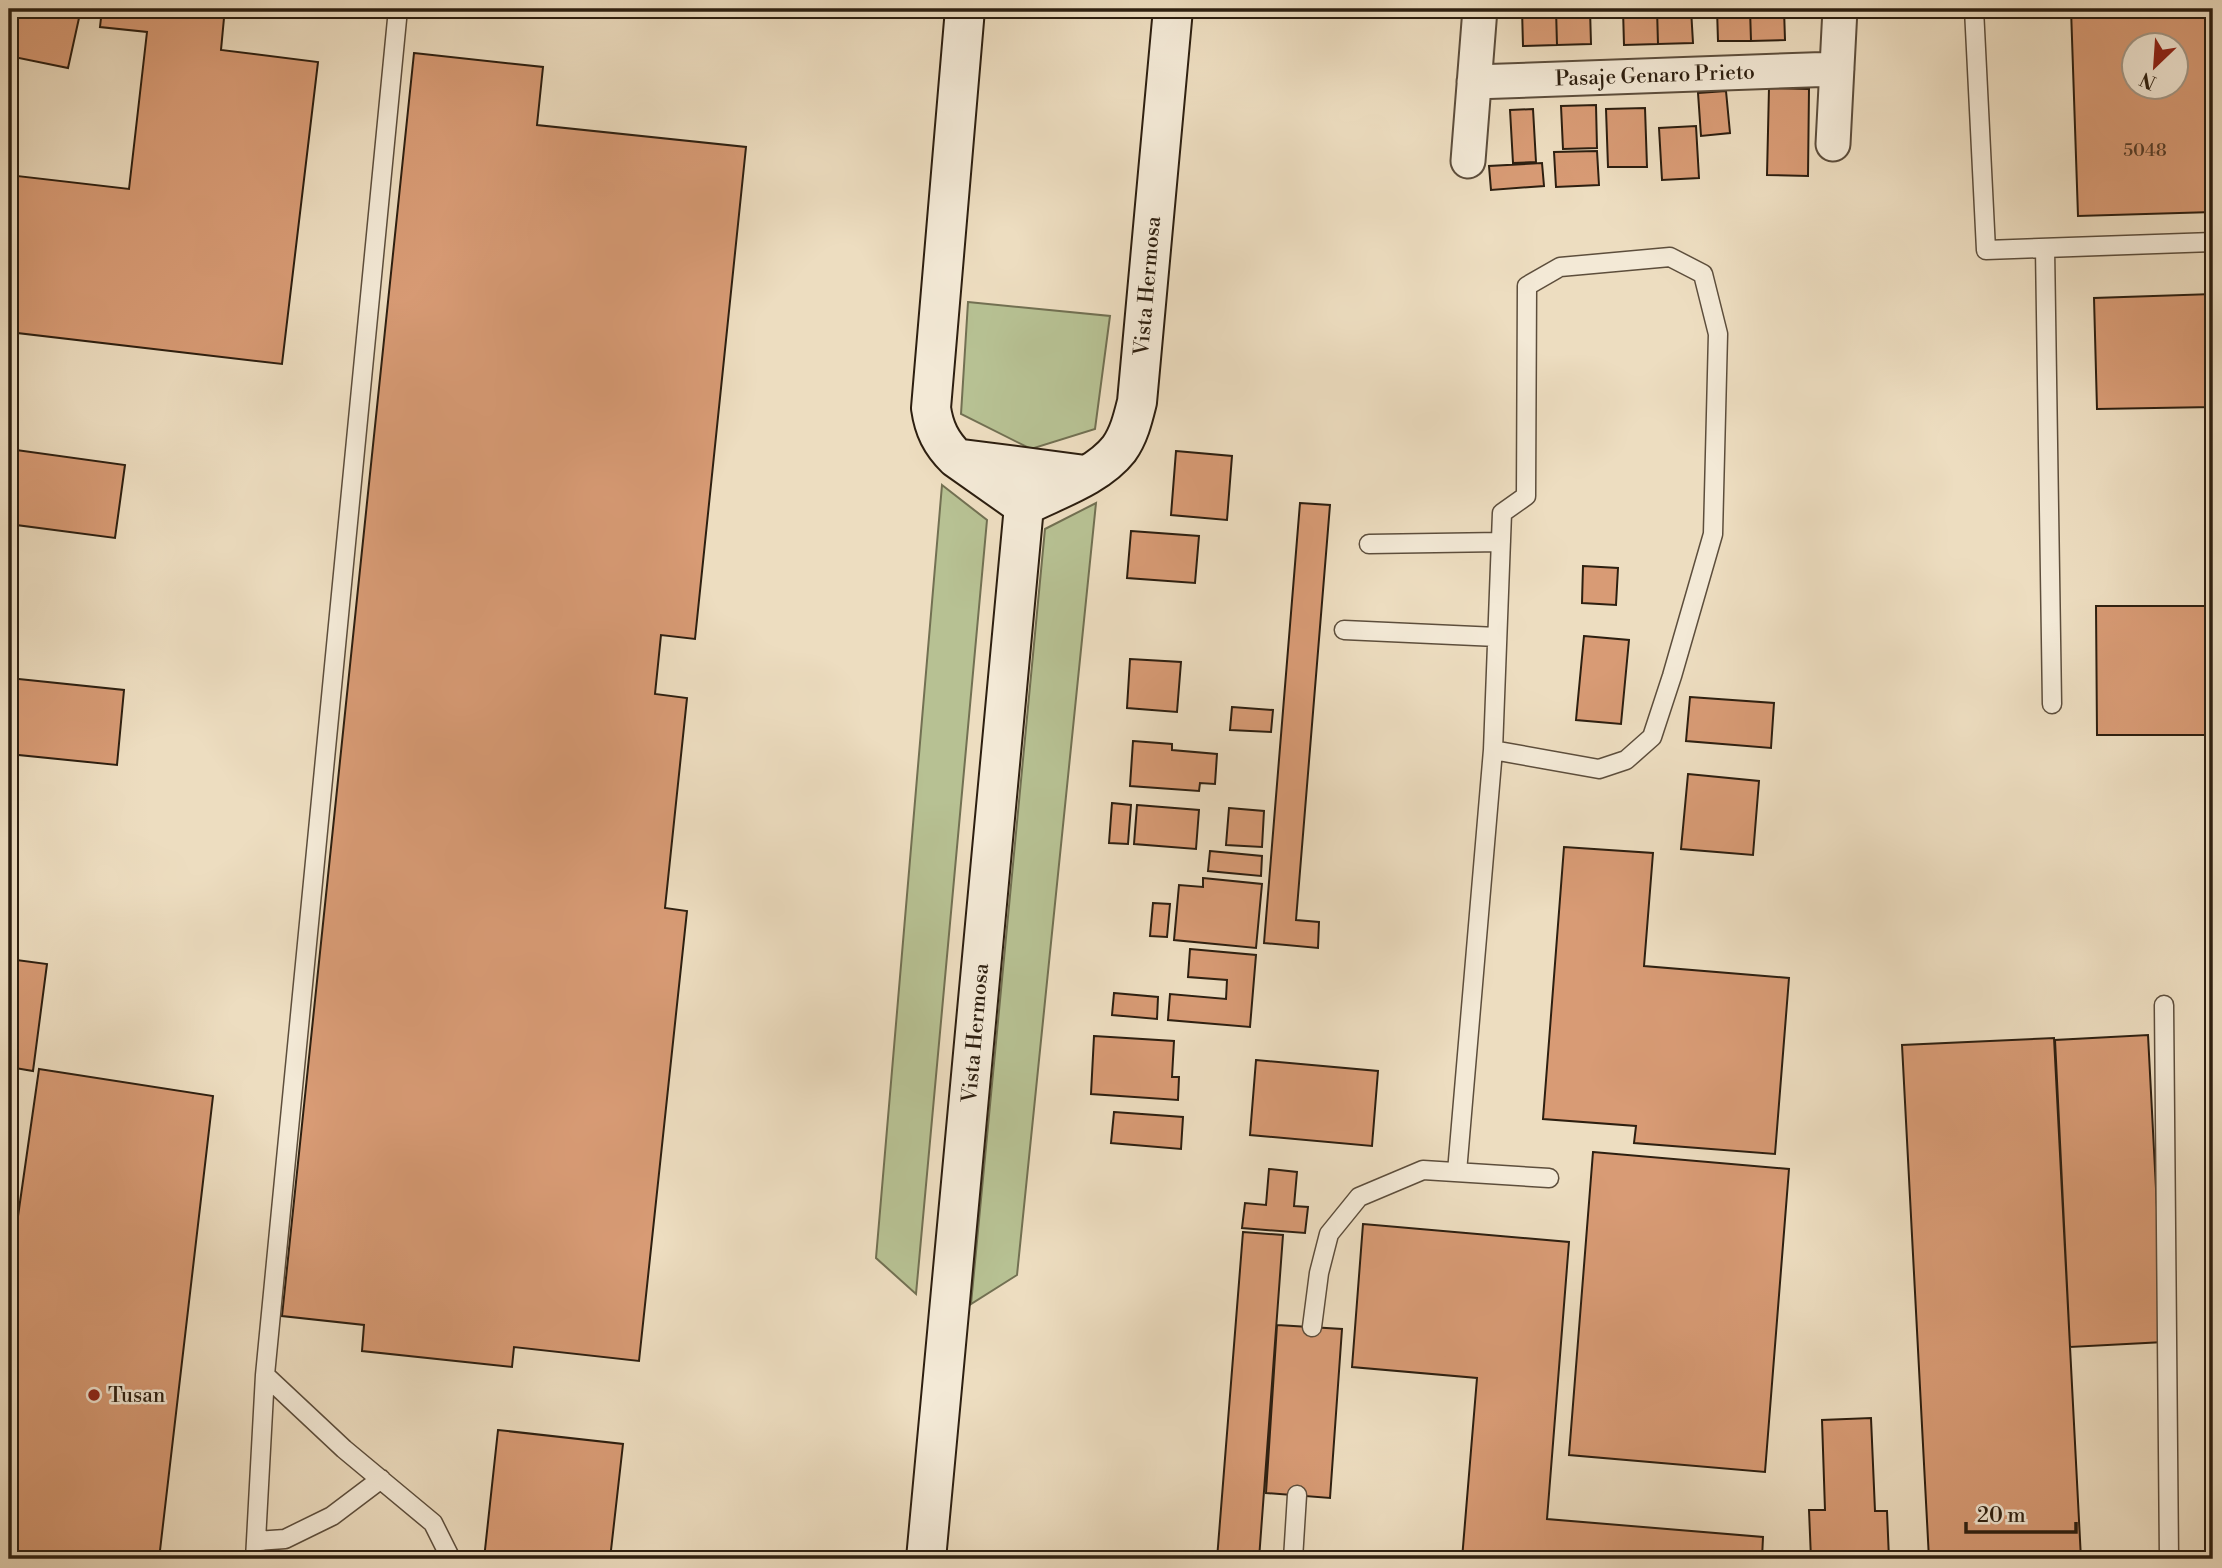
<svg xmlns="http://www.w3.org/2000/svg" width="2222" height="1568" viewBox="0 0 2222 1568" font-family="'Libre Bodoni',serif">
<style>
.green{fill:#b7c193;stroke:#727052;stroke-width:2}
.building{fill:#d89b75;stroke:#2d1f10;stroke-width:2;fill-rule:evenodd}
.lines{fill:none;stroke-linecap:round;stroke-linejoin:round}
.lane-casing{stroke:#5d4e3c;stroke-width:21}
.street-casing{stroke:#5d4e3c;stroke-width:37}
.secondary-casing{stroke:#2d1f10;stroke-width:42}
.lane{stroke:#f3e9d6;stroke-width:18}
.street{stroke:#f3e9d6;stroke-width:33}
.secondary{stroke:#f3e9d6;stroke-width:38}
.poi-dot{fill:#8f2418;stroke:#f3e9d6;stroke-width:2.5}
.labels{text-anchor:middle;stroke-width:5;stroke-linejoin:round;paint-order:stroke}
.number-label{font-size:18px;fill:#583e29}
.street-label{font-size:21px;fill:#2d1f10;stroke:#f3e9d6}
.poi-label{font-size:21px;fill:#2d1f10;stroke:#f3e9d6;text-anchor:start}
</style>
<rect width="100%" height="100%" fill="#edddc0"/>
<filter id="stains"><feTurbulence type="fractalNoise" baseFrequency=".00286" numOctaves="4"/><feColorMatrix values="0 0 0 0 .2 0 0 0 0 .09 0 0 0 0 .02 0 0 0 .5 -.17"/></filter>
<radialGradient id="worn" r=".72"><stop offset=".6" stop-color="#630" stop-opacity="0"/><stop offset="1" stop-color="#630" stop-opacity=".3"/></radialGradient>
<path class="green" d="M 968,302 L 1110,316 L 1095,429 L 1031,449 L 961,414 Z
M 942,485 L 987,520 L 916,1294 L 876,1258 Z
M 1096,503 L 1017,1275 L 971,1304 L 1045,529 Z"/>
<path class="building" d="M 9,9 L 81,9 L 68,68 L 9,56 Z
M 102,9 L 144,9 L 224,18 L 221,50 L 318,62 L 282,364 L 9,332 L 9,175 L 129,189 L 147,32 L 100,27 Z
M 1522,9 L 1556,9 L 1557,45 L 1523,46 Z
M 1556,9 L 1590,9 L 1591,44 L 1557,45 Z
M 1623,9 L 1657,9 L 1658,44 L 1624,45 Z
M 1657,9 L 1691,9 L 1693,43 L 1658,44 Z
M 1717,9 L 1750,9 L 1751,41 L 1718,41 Z
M 1750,9 L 1784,9 L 1785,40 L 1751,41 Z
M 2071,9 L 2213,9 L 2213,212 L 2078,216 ZM 2134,46 L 2176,46 L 2176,88 L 2134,88 Z
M 414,53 L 543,67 L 537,125 L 746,147 L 695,639 L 661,635 L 655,694 L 687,698 L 665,908 L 687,911 L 639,1361 L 514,1347 L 512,1367 L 362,1351 L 364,1325 L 282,1316 Z
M 1769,88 L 1809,89 L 1808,176 L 1767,175 Z
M 1726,91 L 1730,133 L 1701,136 L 1698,93 Z
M 1596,105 L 1597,148 L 1563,149 L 1561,106 Z
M 1645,108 L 1647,167 L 1608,167 L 1606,109 Z
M 1533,109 L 1536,162 L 1513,163 L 1510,110 Z
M 1696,126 L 1699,178 L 1662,180 L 1659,128 Z
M 1597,151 L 1599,185 L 1556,187 L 1554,152 Z
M 1542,163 L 1544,186 L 1491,190 L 1489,166 Z
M 2213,294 L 2213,407 L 2097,409 L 2094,298 Z
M 9,449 L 125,465 L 115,538 L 9,524 Z
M 1176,451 L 1232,456 L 1227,520 L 1171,515 Z
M 1300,503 L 1330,505 L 1296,920 L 1319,922 L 1318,948 L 1264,943 Z
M 1131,531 L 1199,536 L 1195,583 L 1127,578 Z
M 1583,566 L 1618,568 L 1616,605 L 1582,603 Z
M 2096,606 L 2213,606 L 2213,735 L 2097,735 Z
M 1584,636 L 1629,640 L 1621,724 L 1576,720 Z
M 1130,659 L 1181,662 L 1177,712 L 1127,708 Z
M 9,678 L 124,690 L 117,765 L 9,754 Z
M 1690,697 L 1774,703 L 1771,748 L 1686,741 Z
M 1232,707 L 1273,710 L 1271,732 L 1230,730 Z
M 1133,741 L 1172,744 L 1172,750 L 1217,754 L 1215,784 L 1200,783 L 1199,791 L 1130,786 Z
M 1688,774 L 1759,781 L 1753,855 L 1681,849 Z
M 1112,803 L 1131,805 L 1128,844 L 1109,843 Z
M 1137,805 L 1199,810 L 1196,849 L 1134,844 Z
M 1229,808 L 1264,811 L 1262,847 L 1226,845 Z
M 1564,847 L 1653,853 L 1644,966 L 1789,978 L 1775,1154 L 1634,1143 L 1636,1126 L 1543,1119 Z
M 1210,851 L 1262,856 L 1261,876 L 1208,871 Z
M 1203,878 L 1262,884 L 1256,948 L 1174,940 L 1179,885 L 1203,887 Z
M 1153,903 L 1170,904 L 1167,937 L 1150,936 Z
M 1190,949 L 1256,955 L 1250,1027 L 1168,1020 L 1170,994 L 1226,999 L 1227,980 L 1188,977 Z
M 9,959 L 47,964 L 33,1071 L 9,1067 Z
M 1114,993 L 1158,997 L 1157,1019 L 1112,1015 Z
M 2148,1035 L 2164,1342 L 2070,1347 L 2055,1040 Z
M 1094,1036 L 1174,1041 L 1172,1077 L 1179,1077 L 1178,1100 L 1091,1094 Z
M 2054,1038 L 2081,1559 L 1929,1559 L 1902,1045 Z
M 1256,1060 L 1378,1071 L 1372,1146 L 1250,1135 Z
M 39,1069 L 213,1096 L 159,1559 L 9,1559 L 9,1229 L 16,1230 Z
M 1114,1112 L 1183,1117 L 1181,1149 L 1111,1143 Z
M 1593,1152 L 1789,1169 L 1765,1472 L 1569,1455 Z
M 1269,1169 L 1297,1172 L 1294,1206 L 1308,1207 L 1305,1233 L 1242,1228 L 1245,1203 L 1266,1205 Z
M 1363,1224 L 1569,1242 L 1547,1519 L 1763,1537 L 1762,1559 L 1462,1559 L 1477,1378 L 1352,1367 Z
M 1243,1232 L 1283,1235 L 1259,1559 L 1217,1559 Z
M 1277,1325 L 1342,1329 L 1330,1498 L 1266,1493 Z
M 1871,1418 L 1875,1511 L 1887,1511 L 1889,1559 L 1811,1559 L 1809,1510 L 1825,1510 L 1822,1420 Z
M 498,1430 L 623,1444 L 610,1559 L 484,1559 Z"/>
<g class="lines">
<defs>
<path id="lane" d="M 1974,9 L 1986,250 L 2213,242
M 2045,248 L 2052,704
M 1369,544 L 1501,542
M 1344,630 L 1497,637
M 2164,1005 L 2169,1559
M 1457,1172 L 1493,750 L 1502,513 L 1526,496 L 1527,286 L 1560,267 L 1670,257 L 1703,274 L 1718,334 L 1713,534 L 1672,676 L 1652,737 L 1626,760 L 1599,769 L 1493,750
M 1312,1327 L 1319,1273 L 1329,1234 L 1359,1197 L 1423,1170 L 1549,1178
M 265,1375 L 344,1449 L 433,1523 L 451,1559
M 256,1541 L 285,1539 L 332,1516 L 381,1479
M 255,1559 L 265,1375 L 398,9
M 1293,1559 L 1297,1495"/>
<path id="street" d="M 1474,82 L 1837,69
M 1833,144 L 1840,9
M 1468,161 L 1480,9"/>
<path id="secondary" d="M 965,9 L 931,408 C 934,429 941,443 956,458 L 1024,506
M 962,459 L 1085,475
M 1024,506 C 1055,490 1097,477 1119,449 C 1129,435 1133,418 1137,402 L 1173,9
M 926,1559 L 1024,506"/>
</defs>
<use href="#lane" class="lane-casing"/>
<use href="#street" class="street-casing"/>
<use href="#secondary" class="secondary-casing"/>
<use href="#lane" class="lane"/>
<use href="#street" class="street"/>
<use href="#secondary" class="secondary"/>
</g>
<circle class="poi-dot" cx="94" cy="1395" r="7"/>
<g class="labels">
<g class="number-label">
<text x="2145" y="156">5048</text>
</g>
<g class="street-label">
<text transform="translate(1655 75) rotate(-2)" y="7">Pasaje Genaro Prieto</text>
<text transform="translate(1147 286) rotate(-85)" y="7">Vista Hermosa</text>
<text transform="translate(975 1033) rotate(-85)" y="7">Vista Hermosa</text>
</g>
<g class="poi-label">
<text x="108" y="1402">Tusan</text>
</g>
</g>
<rect width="2222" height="1568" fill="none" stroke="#edddc0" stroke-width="35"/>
<rect x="10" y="10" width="2201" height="1547" fill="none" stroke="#2d1f10" stroke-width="3.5"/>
<rect x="18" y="18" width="2187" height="1533" fill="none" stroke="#2d1f10" stroke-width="2"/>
<g transform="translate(2155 66) rotate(205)"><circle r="33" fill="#f3e9d6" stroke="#a49887" stroke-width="2"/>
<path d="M0-5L12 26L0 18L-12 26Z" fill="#8f2418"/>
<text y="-10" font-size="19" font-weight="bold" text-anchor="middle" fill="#2d1f10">N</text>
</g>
<path d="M1966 1522v10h110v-10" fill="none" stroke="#2d1f10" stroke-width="3.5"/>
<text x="1977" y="1522" font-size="21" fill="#2d1f10" stroke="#f3e9d6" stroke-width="5" paint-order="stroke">20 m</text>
<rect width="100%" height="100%" filter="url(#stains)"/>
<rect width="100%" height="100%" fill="url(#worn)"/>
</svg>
